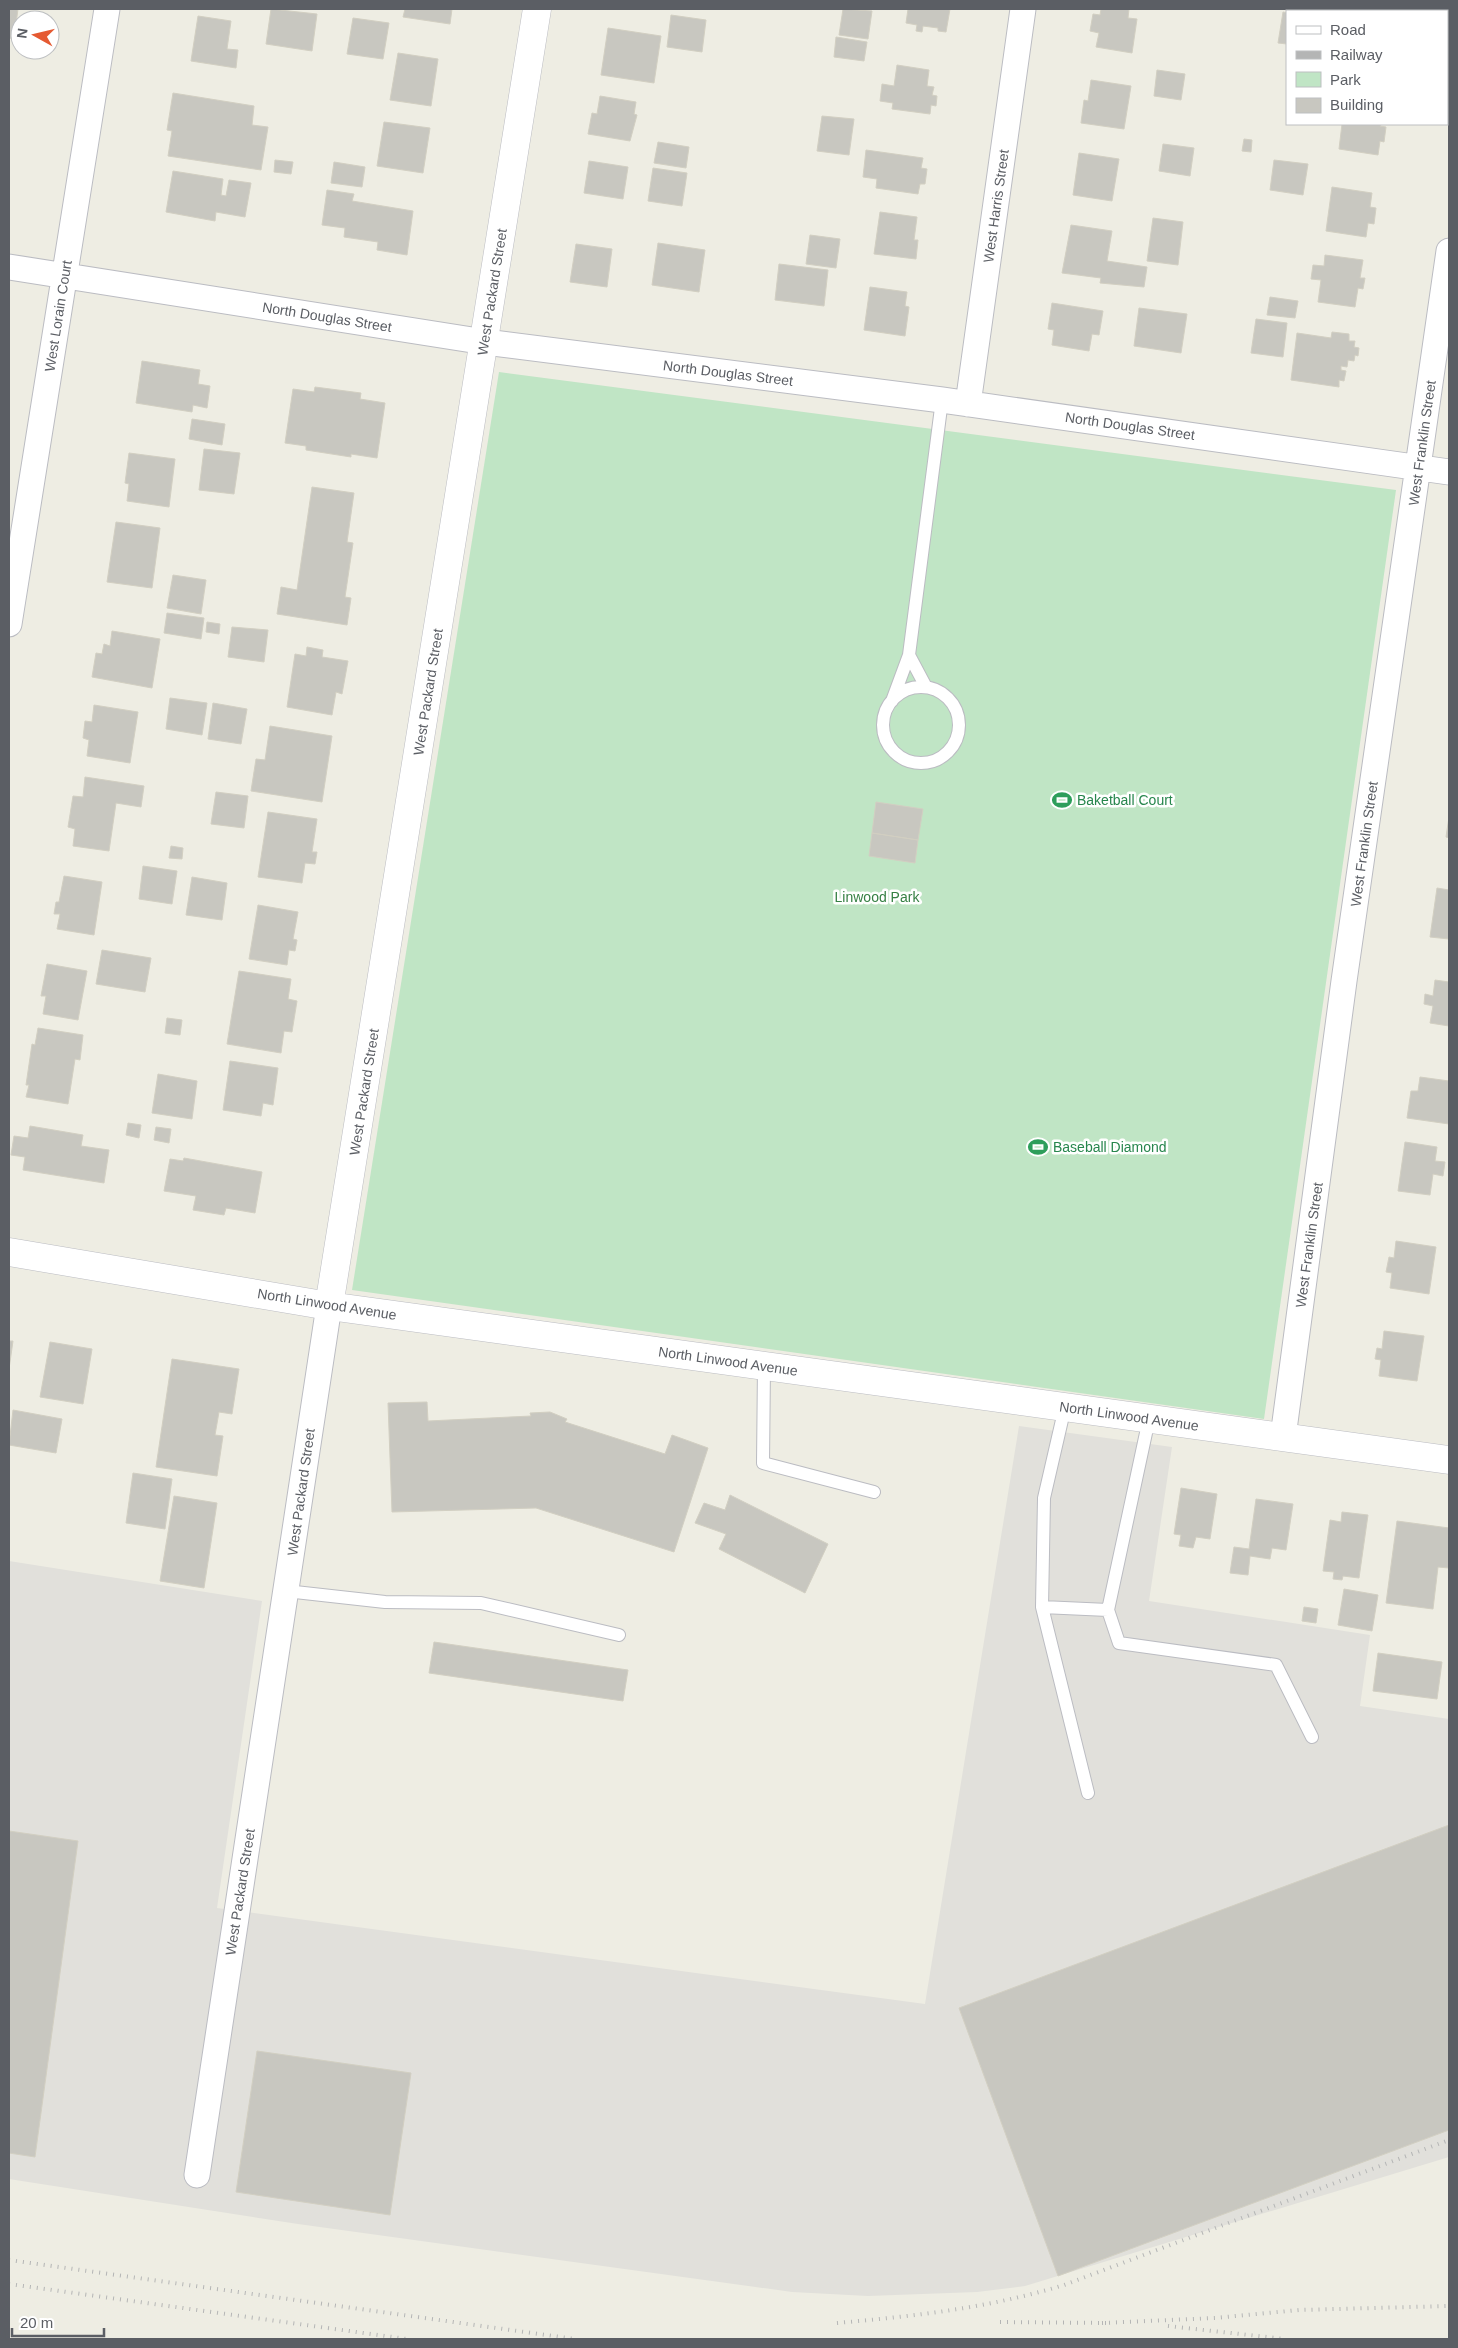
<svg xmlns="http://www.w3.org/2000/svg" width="1458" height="2348" viewBox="0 0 1458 2348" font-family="Arial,sans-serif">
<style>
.industrial{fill:#e1e0db}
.green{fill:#c0e5c5}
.building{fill:#c8c7c0;stroke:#d2cfc2}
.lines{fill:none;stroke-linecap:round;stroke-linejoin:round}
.service-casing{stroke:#bbbcc2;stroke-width:14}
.minor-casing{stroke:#bbbcc2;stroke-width:27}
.tertiary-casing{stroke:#bbbcc2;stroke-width:29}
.service{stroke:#fff;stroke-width:12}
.minor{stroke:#fff;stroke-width:25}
.tertiary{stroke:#fff;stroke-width:28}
.rail{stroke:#b4b5b5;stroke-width:4;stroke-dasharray:1 6;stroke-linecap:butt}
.labels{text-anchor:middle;stroke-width:5;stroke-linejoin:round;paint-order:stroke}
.street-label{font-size:14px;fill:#5b5e64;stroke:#fff}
.leisure-label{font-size:14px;fill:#27864d;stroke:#fff;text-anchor:start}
.park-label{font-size:14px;fill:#368044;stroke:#fff}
</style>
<rect width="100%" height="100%" fill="#eeede3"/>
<path class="industrial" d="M 1019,1426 L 1172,1447 L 1149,1601 L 1370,1635 L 1360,1706 L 1449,1719 L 1449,2157 L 1025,2286 L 977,2292 L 868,2296 L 792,2292 L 298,2224 L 9,2179 L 9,1561 L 262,1601 L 217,1908 L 925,2004 Z"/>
<path class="green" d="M 499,372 L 1396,490 L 1264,1419 L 352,1290 Z"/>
<path class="building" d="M 9,9 L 18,9 L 14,39 L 9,38 Z
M 271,9 L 317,14 L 312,51 L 266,44 Z
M 405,9 L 452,9 L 450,24 L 403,17 Z
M 843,9 L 872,11 L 868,39 L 839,35 Z
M 908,9 L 950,9 L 946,32 L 938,31 L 938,28 L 923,26 L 922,32 L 916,31 L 917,25 L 906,23 Z
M 1101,9 L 1129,9 L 1128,18 L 1137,19 L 1132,53 L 1096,47 L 1099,33 L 1090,31 L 1093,14 L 1100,15 Z
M 1360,9 L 1397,9 L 1397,11 L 1360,11 Z
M 1283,12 L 1287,13 L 1287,44 L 1278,43 Z
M 671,15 L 706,20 L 702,52 L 667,47 Z
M 198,16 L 231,21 L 227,49 L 238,50 L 236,68 L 191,61 Z
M 353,18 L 389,23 L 383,59 L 347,54 Z
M 608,28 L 661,36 L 654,83 L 601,75 Z
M 836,37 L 867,42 L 864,61 L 834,57 Z
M 398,53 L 438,59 L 431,106 L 390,100 Z
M 897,65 L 929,70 L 927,86 L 934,87 L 932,95 L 937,96 L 936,106 L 931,105 L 930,114 L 892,109 L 893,103 L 880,101 L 882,84 L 894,86 Z
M 1157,70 L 1185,74 L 1181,100 L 1154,96 Z
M 1091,80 L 1131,86 L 1124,129 L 1081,123 L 1084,100 L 1088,101 Z
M 173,93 L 254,106 L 252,125 L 268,127 L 261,170 L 168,156 L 172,131 L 167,130 Z
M 600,96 L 636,102 L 634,114 L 637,115 L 630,141 L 588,134 L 592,113 L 597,114 Z
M 822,116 L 854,119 L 849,155 L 817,151 Z
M 384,122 L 430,128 L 423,173 L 377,166 Z
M 1342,124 L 1381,124 L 1380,126 L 1386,127 L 1384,142 L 1380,141 L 1378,155 L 1339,149 Z
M 1244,139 L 1252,140 L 1251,152 L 1242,151 Z
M 658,142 L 689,147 L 686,168 L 654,163 Z
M 1163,144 L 1194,148 L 1190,176 L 1159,171 Z
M 866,150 L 923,158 L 921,168 L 927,169 L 925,184 L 920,184 L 918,194 L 876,188 L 877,179 L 863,177 Z
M 1079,153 L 1119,159 L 1112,201 L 1073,195 Z
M 275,160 L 293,162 L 291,174 L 274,172 Z
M 1274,160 L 1308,164 L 1303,195 L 1270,190 Z
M 589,161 L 628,167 L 623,199 L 584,193 Z
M 334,162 L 365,167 L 362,187 L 331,183 Z
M 653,168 L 687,173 L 682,206 L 648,201 Z
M 173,171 L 223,179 L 221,195 L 226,196 L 229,180 L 251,183 L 245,217 L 216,212 L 215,221 L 166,212 Z
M 1332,187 L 1372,193 L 1370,207 L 1376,208 L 1374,224 L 1368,223 L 1366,237 L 1326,231 Z
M 327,190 L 354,194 L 352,201 L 413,211 L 407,255 L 377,250 L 378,242 L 344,237 L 345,228 L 322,225 Z
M 880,212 L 917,217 L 914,240 L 918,240 L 916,259 L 874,254 Z
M 1153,218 L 1183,222 L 1178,265 L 1147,261 Z
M 1071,225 L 1112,231 L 1107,261 L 1147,267 L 1144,287 L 1100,283 L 1101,278 L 1062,273 Z
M 810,235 L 840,239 L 836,268 L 806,264 Z
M 658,243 L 705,250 L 699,292 L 652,285 Z
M 576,244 L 612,249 L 607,287 L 570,282 Z
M 1325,255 L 1363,260 L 1360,278 L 1365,278 L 1363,289 L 1358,288 L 1355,307 L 1318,302 L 1321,280 L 1311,279 L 1313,265 L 1324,266 Z
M 779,264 L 828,270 L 824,306 L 775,300 Z
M 870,287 L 907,292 L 905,306 L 909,307 L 905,336 L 864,330 Z
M 1270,297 L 1298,301 L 1295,318 L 1267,315 Z
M 1052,303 L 1103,311 L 1099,335 L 1092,334 L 1089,351 L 1052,345 L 1054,330 L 1048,329 Z
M 1139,308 L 1187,314 L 1181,353 L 1134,346 Z
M 1256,319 L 1287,323 L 1283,357 L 1251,353 Z
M 1332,332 L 1349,334 L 1349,341 L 1355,341 L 1354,347 L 1359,348 L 1358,356 L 1355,355 L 1354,361 L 1348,360 L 1347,367 L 1341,366 L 1341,370 L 1346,371 L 1344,381 L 1339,380 L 1339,387 L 1291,380 L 1297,333 L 1331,338 Z
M 142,361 L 200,370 L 198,384 L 210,386 L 207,408 L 193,405 L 192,412 L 136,403 Z
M 315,387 L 361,393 L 360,399 L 385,403 L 377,458 L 351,454 L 351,457 L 306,450 L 306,446 L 285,443 L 293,389 L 314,392 Z
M 192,419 L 225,424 L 222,445 L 189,439 Z
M 204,449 L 240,453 L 234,494 L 199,490 Z
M 129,453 L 175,459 L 169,507 L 127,501 L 129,484 L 125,483 Z
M 312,487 L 354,493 L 347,542 L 353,543 L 345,597 L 351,598 L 347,625 L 277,614 L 281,587 L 297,590 Z
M 116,522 L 160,528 L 152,588 L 107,582 Z
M 173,575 L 206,580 L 201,614 L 167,608 Z
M 167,613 L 204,618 L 201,639 L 164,633 Z
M 207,622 L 220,624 L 219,634 L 206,632 Z
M 232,627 L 268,630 L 264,662 L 228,657 Z
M 112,631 L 160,639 L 152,688 L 92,677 L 96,653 L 102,654 L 104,644 L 110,646 Z
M 307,647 L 323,650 L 322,657 L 348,661 L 342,694 L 336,692 L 332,715 L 287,707 L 295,654 L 306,656 Z
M 170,698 L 207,703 L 202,735 L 166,729 Z
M 213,703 L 247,709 L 241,744 L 208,739 Z
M 94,705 L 138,712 L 130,763 L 87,756 L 89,740 L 83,738 L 85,721 L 92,722 Z
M 270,726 L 332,736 L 322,802 L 251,791 L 256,759 L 265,760 Z
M 85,777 L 144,786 L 141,807 L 116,803 L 109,851 L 73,846 L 75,829 L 68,827 L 73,796 L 83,797 Z
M 216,792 L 248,796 L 244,828 L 211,824 Z
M 876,802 L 923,809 L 918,840 L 872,833 Z
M 268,812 L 317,819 L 312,852 L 317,852 L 315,864 L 305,863 L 302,883 L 258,877 Z
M 1449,817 L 1449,838 L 1446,837 Z
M 872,833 L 918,840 L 915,863 L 869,856 Z
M 171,846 L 183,848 L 182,859 L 169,858 Z
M 143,866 L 177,871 L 172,904 L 139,899 Z
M 64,876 L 102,882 L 94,935 L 57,929 L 60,914 L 54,914 L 56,902 L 59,902 Z
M 192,877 L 227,883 L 222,920 L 186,915 Z
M 1437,888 L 1449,890 L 1449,939 L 1430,937 Z
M 258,905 L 298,912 L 293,939 L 297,940 L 295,951 L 289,950 L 287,965 L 249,959 Z
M 102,950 L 151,958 L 145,992 L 96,984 Z
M 47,964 L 87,971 L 78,1020 L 43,1014 L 46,996 L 41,996 Z
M 239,971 L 291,979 L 288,999 L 297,1001 L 292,1032 L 284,1031 L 281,1053 L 227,1044 Z
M 1435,980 L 1449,982 L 1449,1026 L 1430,1023 L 1433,1006 L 1424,1004 L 1425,994 L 1433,996 Z
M 167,1018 L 182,1020 L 180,1035 L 165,1033 Z
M 38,1028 L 83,1035 L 80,1060 L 75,1059 L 68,1104 L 26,1097 L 29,1085 L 26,1085 L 32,1044 L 35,1045 Z
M 230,1061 L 278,1068 L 273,1105 L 263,1103 L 261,1116 L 223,1110 Z
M 158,1074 L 197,1081 L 192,1119 L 152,1113 Z
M 1420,1077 L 1449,1081 L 1449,1124 L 1407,1118 L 1411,1091 L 1418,1091 Z
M 128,1123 L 141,1125 L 139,1138 L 126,1135 Z
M 30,1126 L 83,1135 L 81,1146 L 109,1150 L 104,1183 L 23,1170 L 25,1157 L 11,1155 L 14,1136 L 28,1138 Z
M 156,1127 L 171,1129 L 169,1143 L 154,1140 Z
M 1405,1142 L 1437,1147 L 1435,1161 L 1445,1162 L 1443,1176 L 1433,1174 L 1430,1195 L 1398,1191 Z
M 184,1158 L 262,1172 L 255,1213 L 226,1208 L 224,1215 L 193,1210 L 196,1196 L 164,1191 L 170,1159 L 183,1161 Z
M 1396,1241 L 1436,1247 L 1429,1294 L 1390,1288 L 1392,1273 L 1386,1272 L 1389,1257 L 1394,1258 Z
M 1384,1331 L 1424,1336 L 1417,1381 L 1379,1376 L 1381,1360 L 1375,1359 L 1377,1348 L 1382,1349 Z
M 9,1341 L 13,1341 L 9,1369 Z
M 50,1342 L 92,1349 L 83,1404 L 40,1397 Z
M 172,1359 L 239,1369 L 232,1414 L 219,1412 L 215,1435 L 223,1436 L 217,1476 L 156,1467 Z
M 427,1402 L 428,1421 L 531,1416 L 530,1413 L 550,1412 L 567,1419 L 565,1422 L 665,1454 L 672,1435 L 708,1448 L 674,1552 L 536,1508 L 392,1512 L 388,1403 Z
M 13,1410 L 62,1419 L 56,1453 L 9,1445 Z
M 133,1473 L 172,1479 L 165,1529 L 126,1523 Z
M 1181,1488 L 1217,1494 L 1210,1539 L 1196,1537 L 1193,1548 L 1179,1546 L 1181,1535 L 1174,1534 Z
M 730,1495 L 828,1544 L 805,1593 L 719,1549 L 726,1534 L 695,1523 L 704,1503 L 725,1510 Z
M 174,1496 L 217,1503 L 204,1588 L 160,1581 Z
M 1256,1499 L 1293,1504 L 1286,1550 L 1272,1548 L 1270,1559 L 1250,1556 L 1248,1575 L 1230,1573 L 1234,1547 L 1249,1549 Z
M 1342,1512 L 1368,1515 L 1359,1578 L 1343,1576 L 1342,1580 L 1333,1579 L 1334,1572 L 1323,1571 L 1330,1520 L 1341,1522 Z
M 1397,1521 L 1449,1528 L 1449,1568 L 1438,1567 L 1433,1609 L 1386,1603 Z
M 1344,1589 L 1378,1595 L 1372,1631 L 1338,1625 Z
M 1304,1607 L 1318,1609 L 1316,1623 L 1302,1621 Z
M 434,1642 L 628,1670 L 623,1701 L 429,1673 Z
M 1378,1653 L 1442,1662 L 1437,1699 L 1373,1691 Z
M 1449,1825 L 1449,2130 L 1058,2276 L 959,2008 Z
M 9,1831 L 78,1841 L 35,2157 L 9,2153 Z
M 257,2051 L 411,2073 L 390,2215 L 236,2192 Z"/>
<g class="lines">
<defs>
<path id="service" d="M 909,655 L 942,400
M883 725a38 38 0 1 1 76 0a38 38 0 1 1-76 0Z
M 892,701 L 909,655 L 926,687
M 764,1366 L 763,1463 L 874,1492
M 1065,1407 L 1044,1498 L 1042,1607 L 1088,1793
M 1149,1419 L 1108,1610 L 1119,1643 L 1276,1665 L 1312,1737
M 286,1591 L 385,1602 L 481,1603 L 619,1635
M 1042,1607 L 1108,1610"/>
<path id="minor" d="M 9,267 L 485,342 L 942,400 L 1449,472
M 968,404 L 1023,9
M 9,624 L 107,9
M 1283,1437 L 1344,981 L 1449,251
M 197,2175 L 329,1306"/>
<path id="tertiary" d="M 9,1252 L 329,1306 L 1449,1460
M 329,1306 L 537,9"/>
</defs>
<use href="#service" class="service-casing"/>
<use href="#minor" class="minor-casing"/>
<use href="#tertiary" class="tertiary-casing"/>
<use href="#service" class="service"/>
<use href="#minor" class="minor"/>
<use href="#tertiary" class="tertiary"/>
<path class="rail" d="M 9,2260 L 575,2339
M 9,2284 L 407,2339
M 1000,2322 L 1108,2323
M 837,2323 C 915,2316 989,2308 1064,2285 L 1449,2140
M 1102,2323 L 1215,2318 L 1299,2310 L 1449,2306
M 1168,2326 L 1285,2339"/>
</g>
<defs>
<symbol id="stadium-bare" viewBox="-9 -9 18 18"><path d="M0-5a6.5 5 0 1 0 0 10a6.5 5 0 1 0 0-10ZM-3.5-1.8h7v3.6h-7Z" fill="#2e9e5b" stroke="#fff" stroke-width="2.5" paint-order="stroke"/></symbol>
</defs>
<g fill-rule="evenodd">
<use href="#stadium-bare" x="1048" y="786" width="28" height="28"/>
<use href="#stadium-bare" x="1024" y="1133" width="28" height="28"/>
</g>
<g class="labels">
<g class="street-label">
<text transform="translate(996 206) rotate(-82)" y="5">West Harris Street</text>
<text transform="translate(492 292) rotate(-81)" y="5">West Packard Street</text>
<text transform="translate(58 316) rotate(-81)" y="5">West Lorain Court</text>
<text transform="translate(327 317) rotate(9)" y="5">North Douglas Street</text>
<text transform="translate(728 373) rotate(7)" y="5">North Douglas Street</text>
<text transform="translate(1130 426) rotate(8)" y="5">North Douglas Street</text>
<text transform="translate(1422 443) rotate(-82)" y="5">West Franklin Street</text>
<text transform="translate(428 692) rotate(-81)" y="5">West Packard Street</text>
<text transform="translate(1364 844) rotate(-82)" y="5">West Franklin Street</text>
<text transform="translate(364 1092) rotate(-81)" y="5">West Packard Street</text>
<text transform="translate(1309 1245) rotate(-82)" y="5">West Franklin Street</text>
<text transform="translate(327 1304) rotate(9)" y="5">North Linwood Avenue</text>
<text transform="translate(728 1361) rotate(8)" y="5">North Linwood Avenue</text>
<text transform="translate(1129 1416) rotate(8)" y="5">North Linwood Avenue</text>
<text transform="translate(301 1492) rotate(-82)" y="5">West Packard Street</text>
<text transform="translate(240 1892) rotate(-81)" y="5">West Packard Street</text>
</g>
<g class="leisure-label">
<text x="1077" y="805">Baketball Court</text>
<text x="1053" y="1152">Baseball Diamond</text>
</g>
<g class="park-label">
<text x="877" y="902">Linwood Park</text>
</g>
</g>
<rect width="1458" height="2348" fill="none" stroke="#5b5e64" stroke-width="20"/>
<rect x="1286" y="10" width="162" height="115" fill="#ffffff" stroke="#bdbfc1"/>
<rect x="1296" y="26" width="25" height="8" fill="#ffffff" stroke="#bdbfc1"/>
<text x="1330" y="35" font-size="15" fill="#5b5e64">Road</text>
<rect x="1296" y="51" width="25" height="8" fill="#b4b5b5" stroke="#bdbfc1"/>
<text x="1330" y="60" font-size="15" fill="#5b5e64">Railway</text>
<rect x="1296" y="72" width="25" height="15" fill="#c0e5c5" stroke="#bdbfc1"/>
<text x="1330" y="85" font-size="15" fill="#5b5e64">Park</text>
<rect x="1296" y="98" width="25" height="15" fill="#c8c7c0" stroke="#bdbfc1"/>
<text x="1330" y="110" font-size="15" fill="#5b5e64">Building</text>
<g transform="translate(35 35) rotate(278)"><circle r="24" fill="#ffffff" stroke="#bdbfc1"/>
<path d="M0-4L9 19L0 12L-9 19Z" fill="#e55a32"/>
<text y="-8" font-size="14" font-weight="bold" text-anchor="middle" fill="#5b5e64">N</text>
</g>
<path d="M12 2328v8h92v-8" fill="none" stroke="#5b5e64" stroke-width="2.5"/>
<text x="20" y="2328" font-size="15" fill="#5b5e64" stroke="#ffffff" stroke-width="4" paint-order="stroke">20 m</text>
</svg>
